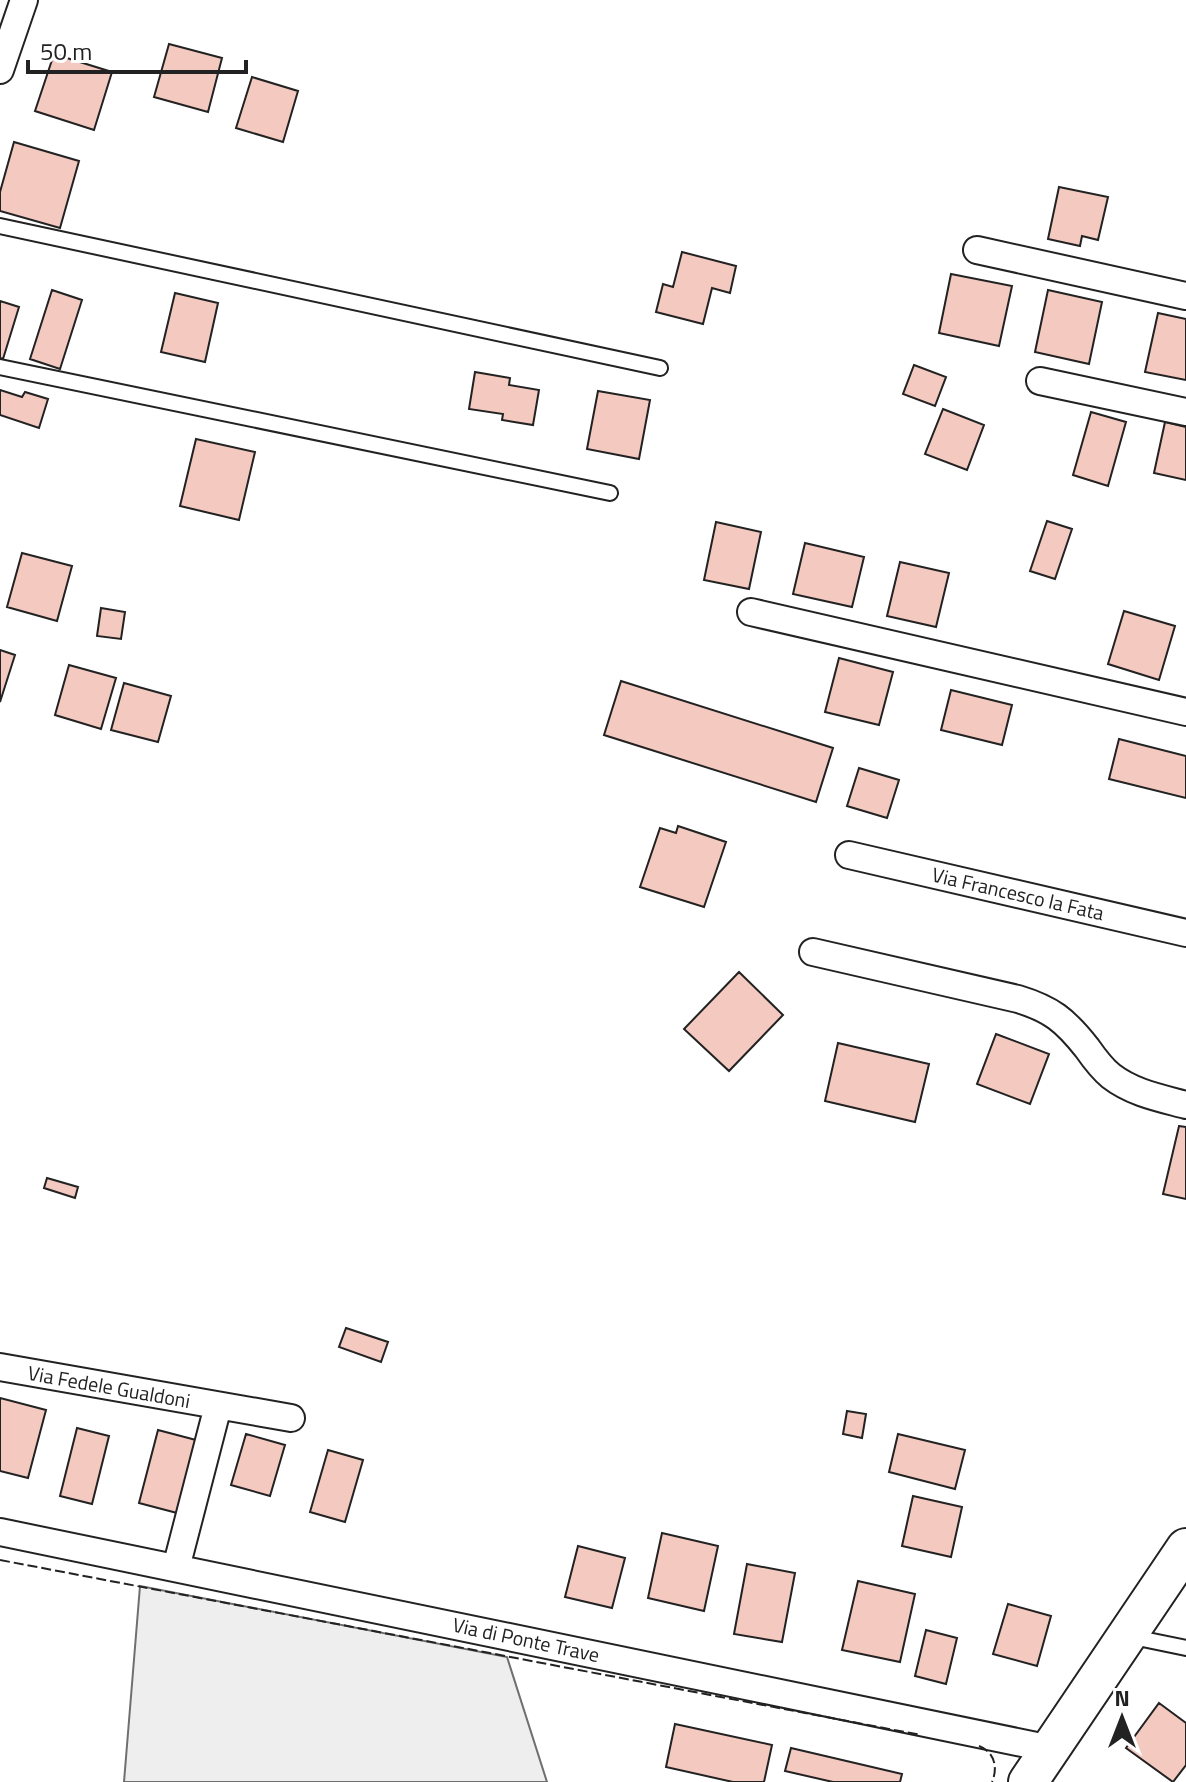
<svg xmlns="http://www.w3.org/2000/svg" width="1186" height="1782" viewBox="0 0 1186 1782" font-family="'Titillium Web',sans-serif">
<style>
.green{fill:#eee;stroke:#6f6f6f;stroke-width:2}
.building{fill:#f3c9c0;stroke:#222;stroke-width:2}
.lines{fill:none;stroke-linecap:round;stroke-linejoin:round}
.lane-casing{stroke:#222;stroke-width:18}
.street-casing{stroke:#222;stroke-width:30}
.secondary-casing{stroke:#222;stroke-width:42}
.lane{stroke:#fff;stroke-width:14}
.street{stroke:#fff;stroke-width:26}
.secondary{stroke:#fff;stroke-width:38}
.fence{stroke:#222;stroke-width:2;stroke-dasharray:10 4;stroke-linecap:butt}
.labels{text-anchor:middle;stroke-width:6;stroke-linejoin:round;paint-order:stroke}
.street-label{font-size:20px;fill:#222;stroke:#fff}
</style>
<rect width="100%" height="100%" fill="#fff"/>
<path class="green" d="M 140,1586 L 507,1657 L 547,1782 L 124,1782 Z"/>
<path class="building" d="M 169,44 L 222,58 L 208,112 L 154,97 Z
M 54,54 L 112,72 L 94,130 L 35,111 Z
M 252,77 L 298,91 L 283,142 L 236,128 Z
M 14,142 L 79,161 L 60,228 L 0,211 L 0,192 Z
M 1059,187 L 1108,197 L 1098,240 L 1082,236 L 1080,246 L 1048,239 Z
M 682,252 L 736,266 L 730,293 L 712,288 L 703,324 L 656,312 L 663,284 L 673,287 Z
M 951,274 L 1012,286 L 999,346 L 939,333 Z
M 52,290 L 82,300 L 60,369 L 30,359 Z
M 1048,290 L 1102,302 L 1089,364 L 1035,352 Z
M 175,293 L 218,303 L 205,362 L 161,352 Z
M 0,301 L 19,307 L 3,359 L 0,358 Z
M 1158,313 L 1186,319 L 1186,380 L 1145,372 Z
M 914,365 L 946,377 L 935,406 L 903,394 Z
M 475,372 L 510,378 L 509,385 L 539,390 L 533,425 L 502,420 L 503,414 L 469,409 Z
M 0,390 L 22,397 L 25,392 L 48,399 L 39,428 L 0,415 Z
M 598,391 L 650,400 L 639,459 L 587,449 Z
M 943,409 L 984,425 L 967,470 L 925,454 Z
M 1091,412 L 1126,422 L 1108,486 L 1073,475 Z
M 1165,422 L 1186,427 L 1186,480 L 1154,473 Z
M 196,439 L 255,452 L 239,520 L 180,506 Z
M 1047,521 L 1072,529 L 1055,579 L 1030,571 Z
M 716,522 L 761,532 L 749,589 L 704,580 Z
M 805,543 L 864,557 L 852,607 L 793,594 Z
M 22,553 L 72,566 L 57,621 L 7,607 Z
M 900,562 L 949,573 L 936,627 L 887,616 Z
M 101,608 L 125,612 L 121,639 L 97,636 Z
M 1124,611 L 1175,626 L 1159,680 L 1108,664 Z
M 0,650 L 15,655 L 0,702 Z
M 839,658 L 893,672 L 879,725 L 825,712 Z
M 69,665 L 116,678 L 101,729 L 55,715 Z
M 621,681 L 833,748 L 816,802 L 604,735 Z
M 124,683 L 171,696 L 158,742 L 111,730 Z
M 951,690 L 1012,705 L 1002,745 L 941,730 Z
M 1119,739 L 1186,756 L 1186,798 L 1109,779 Z
M 859,768 L 899,780 L 887,818 L 847,806 Z
M 678,826 L 726,842 L 704,907 L 640,887 L 660,828 L 676,833 Z
M 739,972 L 783,1015 L 729,1071 L 684,1029 Z
M 996,1034 L 1049,1054 L 1030,1104 L 977,1084 Z
M 838,1043 L 929,1064 L 915,1122 L 825,1101 Z
M 1179,1126 L 1186,1127 L 1186,1199 L 1163,1194 Z
M 47,1178 L 78,1187 L 75,1198 L 44,1188 Z
M 346,1328 L 388,1342 L 381,1362 L 339,1347 Z
M 0,1398 L 46,1410 L 28,1478 L 0,1471 Z
M 847,1411 L 866,1414 L 862,1438 L 843,1434 Z
M 77,1428 L 109,1436 L 92,1504 L 60,1496 Z
M 158,1430 L 196,1440 L 177,1513 L 139,1503 Z
M 246,1434 L 285,1445 L 270,1496 L 231,1485 Z
M 898,1434 L 965,1450 L 955,1489 L 889,1472 Z
M 328,1450 L 363,1460 L 345,1522 L 310,1512 Z
M 913,1496 L 962,1507 L 951,1557 L 902,1546 Z
M 662,1533 L 718,1546 L 704,1611 L 648,1598 Z
M 578,1546 L 625,1558 L 612,1608 L 565,1597 Z
M 747,1564 L 795,1573 L 782,1642 L 734,1634 Z
M 858,1581 L 915,1594 L 900,1662 L 842,1650 Z
M 1008,1604 L 1051,1616 L 1037,1666 L 993,1654 Z
M 926,1630 L 957,1638 L 946,1684 L 915,1676 Z
M 1159,1703 L 1186,1723 L 1186,1765 L 1173,1782 L 1126,1748 Z
M 675,1724 L 772,1745 L 764,1782 L 733,1782 L 666,1767 Z
M 791,1748 L 902,1774 L 900,1782 L 833,1782 L 785,1771 Z"/>
<g class="lines">
<defs>
<path id="lane" d="M 0,226 L 660,368
M 0,367 L 610,493
M 1128,1636 L 1186,1648"/>
<path id="street" d="M 0,70 L 24,0
M 977,250 L 1186,296
M 1040,381 L 1186,412
M 751,612 L 1186,712
M 849,855 L 1186,933
M 813,952 L 1018,999 C 1051,1009 1065,1020 1087,1048 C 1094,1058 1101,1068 1111,1076 C 1133,1093 1160,1098 1186,1105
M 0,1367 L 291,1418
M 0,1532 L 1051,1749
M 176,1568 L 218,1406"/>
<path id="secondary" d="M 1028,1782 L 1186,1548"/>
</defs>
<use href="#lane" class="lane-casing"/>
<use href="#street" class="street-casing"/>
<use href="#secondary" class="secondary-casing"/>
<use href="#lane" class="lane"/>
<use href="#street" class="street"/>
<use href="#secondary" class="secondary"/>
<path class="fence" d="M 0,1560 L 921,1735
M 979,1746 C 995,1752 998,1768 992,1782"/>
</g>
<g class="labels">
<g class="street-label">
<text transform="translate(1018 894) rotate(13)" y="7">Via Francesco la Fata</text>
<text transform="translate(109 1387) rotate(10)" y="7">Via Fedele Gualdoni</text>
<text transform="translate(526 1640) rotate(12)" y="7">Via di Ponte Trave</text>
</g>
</g>
<g transform="translate(1122 1718)" stroke="#ffffff" stroke-width="6" paint-order="stroke">
<path d="M0-6L14 30L0 20L-14 30Z" fill="#222222"/>
<text y="-12" font-size="22" font-weight="bold" text-anchor="middle" fill="#222222">N</text>
</g>
<path d="M28 60v12h218v-12" fill="none" stroke="#222222" stroke-width="4"/>
<text x="40" y="60" font-size="24" fill="#222222" stroke="#ffffff" stroke-width="6" paint-order="stroke">50 m</text>
</svg>
